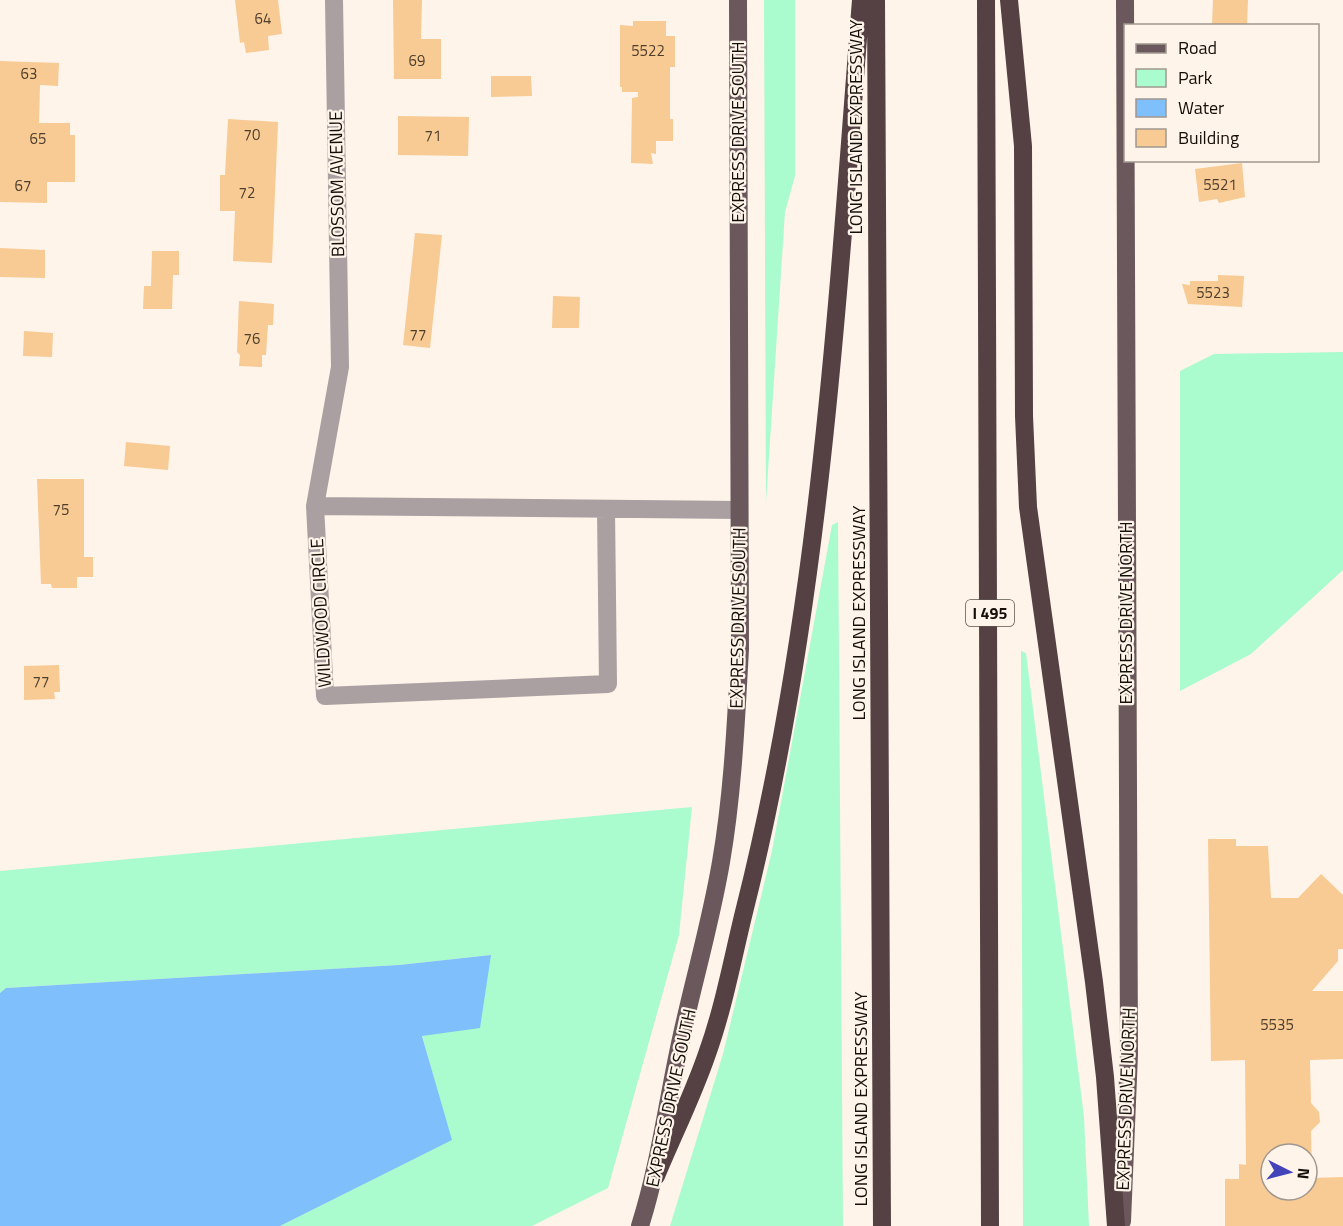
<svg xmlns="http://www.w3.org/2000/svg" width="1343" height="1226" viewBox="0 0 1343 1226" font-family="'Titillium Web',sans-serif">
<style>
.green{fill:#aafbce}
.water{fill:#7fbffb}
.building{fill:#f8ca94;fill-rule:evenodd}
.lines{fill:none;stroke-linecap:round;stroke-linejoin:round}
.minor{stroke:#aa9fa1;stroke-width:18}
.major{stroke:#6b585c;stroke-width:18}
.highway{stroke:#554044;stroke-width:18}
.labels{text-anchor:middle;stroke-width:4.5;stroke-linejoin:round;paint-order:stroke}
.number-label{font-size:15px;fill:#4d3e2c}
.shield{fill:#fef4e9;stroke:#5a544c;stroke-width:1.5}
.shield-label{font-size:16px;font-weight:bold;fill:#140f09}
.street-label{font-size:18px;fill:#140f09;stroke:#fef4e9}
</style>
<rect width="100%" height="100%" fill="#fef4e9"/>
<path class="green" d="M 764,0 L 795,0 L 795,176 L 785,212 L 766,502 Z
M 1343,352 L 1343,570 L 1251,654 L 1180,691 L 1180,371 L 1214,354 Z
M 838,522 L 843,1226 L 670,1226 L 723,1054 L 772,851 L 832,525 Z
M 1021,651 L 1026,653 L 1084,1117 L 1089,1226 L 1023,1226 Z
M 692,807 L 679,935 L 608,1188 L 532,1226 L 280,1226 L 451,1140 L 422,1035 L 491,955 L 399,965 L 6,988 L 0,993 L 0,871 Z"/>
<path class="water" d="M 491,955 L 480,1028 L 422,1036 L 452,1140 L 280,1226 L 0,1226 L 0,993 L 6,988 L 399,965 Z"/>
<path class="building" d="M 235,0 L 278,0 L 282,34 L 268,36 L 269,50 L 246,53 L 244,42 L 240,43 Z
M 393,0 L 422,0 L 421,39 L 441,39 L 441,79 L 394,79 Z
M 1213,0 L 1248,0 L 1247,26 L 1212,26 Z
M 633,21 L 666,21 L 666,36 L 675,36 L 675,67 L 670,67 L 670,119 L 673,119 L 673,141 L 656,141 L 656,154 L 651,153 L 653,164 L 631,163 L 632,98 L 638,97 L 638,92 L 622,92 L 622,87 L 620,87 L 620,25 L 633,26 Z
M 0,61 L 59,63 L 58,86 L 40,85 L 39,123 L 70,123 L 70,135 L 75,135 L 75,182 L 47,182 L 47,203 L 0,202 Z
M 491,76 L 531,76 L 532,96 L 491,97 Z
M 398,116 L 469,117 L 468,156 L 398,155 Z
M 228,119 L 278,122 L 272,263 L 233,261 L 235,211 L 220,211 L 220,175 L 225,175 Z
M 1242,163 L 1245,197 L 1219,203 L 1217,199 L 1199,202 L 1195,169 Z
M 415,233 L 442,235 L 430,348 L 403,345 Z
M 0,248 L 45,250 L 45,278 L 0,277 Z
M 152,251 L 179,251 L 179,275 L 173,275 L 172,309 L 143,309 L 144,286 L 151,286 Z
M 1218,275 L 1244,276 L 1242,307 L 1188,304 L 1182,284 L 1190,285 L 1190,281 L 1218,281 Z
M 553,296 L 580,297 L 579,328 L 552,328 Z
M 239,301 L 274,304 L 273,325 L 268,325 L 266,355 L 262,355 L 262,367 L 239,366 L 240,355 L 237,352 Z
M 24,331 L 53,333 L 52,357 L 23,356 Z
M 126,442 L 170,446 L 168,470 L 124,466 Z
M 37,479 L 84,479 L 84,557 L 93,557 L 93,577 L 77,577 L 77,588 L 52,588 L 51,584 L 41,584 Z
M 59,665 L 60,692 L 54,692 L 55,699 L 24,700 L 24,666 Z
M 1208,839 L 1236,839 L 1236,846 L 1268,846 L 1271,898 L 1298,898 L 1321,874 L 1343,895 L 1343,949 L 1338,949 L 1338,961 L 1312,991 L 1343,991 L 1343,1059 L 1310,1060 L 1311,1103 L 1319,1112 L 1320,1122 L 1311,1131 L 1312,1178 L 1343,1177 L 1343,1226 L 1225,1226 L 1225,1179 L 1239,1179 L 1239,1164 L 1246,1165 L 1245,1060 L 1211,1061 ZM 1271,1154 L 1307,1154 L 1307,1190 L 1271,1190 Z"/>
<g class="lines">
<path class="minor" d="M 315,506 L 340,367 L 334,0
M 606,509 L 608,684 L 325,696 L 315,506 L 739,510"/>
<path class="major" d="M 1122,1221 L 1129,1054 L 1125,0
M 640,1226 C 658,1169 666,1111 678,1053 C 691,989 710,927 721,862 C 733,792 736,720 740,649 L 738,0"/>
<path class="highway" d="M 876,0 L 882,1226
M 986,0 L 990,1226
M 1009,0 L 1023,146 L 1024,416 L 1028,507 L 1094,982 L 1105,1077 L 1116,1226
M 656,1176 C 673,1135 693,1095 707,1054 C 724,1007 733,956 745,908 C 820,610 837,305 861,0"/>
</g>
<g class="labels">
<g class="number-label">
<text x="263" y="24">64</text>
<text x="648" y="56">5522</text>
<text x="417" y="66">69</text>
<text x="29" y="79">63</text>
<text x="252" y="140">70</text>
<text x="433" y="141">71</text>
<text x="38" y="144">65</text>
<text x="1220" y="190">5521</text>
<text x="23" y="191">67</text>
<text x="247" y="198">72</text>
<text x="1213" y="298">5523</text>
<text x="418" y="340">77</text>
<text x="252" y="344">76</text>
<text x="61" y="515">75</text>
<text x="41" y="687">77</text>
<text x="1277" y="1030">5535</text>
</g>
<rect class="shield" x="966" y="600" width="48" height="26" rx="4.5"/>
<g class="shield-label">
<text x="990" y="619">I 495</text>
</g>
<g class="street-label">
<text transform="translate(856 127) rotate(-90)" y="6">LONG ISLAND EXPRESSWAY</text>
<text transform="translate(738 132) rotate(-90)" y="6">EXPRESS DRIVE SOUTH</text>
<text transform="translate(337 184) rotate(-91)" y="6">BLOSSOM AVENUE</text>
<text transform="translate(321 613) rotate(-93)" y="6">WILDWOOD CIRCLE</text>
<text transform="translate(859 613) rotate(-90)" y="6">LONG ISLAND EXPRESSWAY</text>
<text transform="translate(1126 613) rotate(-90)" y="6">EXPRESS DRIVE NORTH</text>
<text transform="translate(738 618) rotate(-89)" y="6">EXPRESS DRIVE SOUTH</text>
<text transform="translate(671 1098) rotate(-78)" y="6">EXPRESS DRIVE SOUTH</text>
<text transform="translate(861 1099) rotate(-90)" y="6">LONG ISLAND EXPRESSWAY</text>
<text transform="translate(1126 1099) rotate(-88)" y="6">EXPRESS DRIVE NORTH</text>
</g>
</g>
<rect x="1124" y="24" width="195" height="138" fill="#fef4e9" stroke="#a0988f" stroke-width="1.5"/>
<rect x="1136" y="44" width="30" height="9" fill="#6b585c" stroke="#a0988f" stroke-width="1.5"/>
<text x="1178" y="54" font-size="18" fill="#140f09">Road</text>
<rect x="1136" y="69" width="30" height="18" fill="#aafbce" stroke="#a0988f" stroke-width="1.5"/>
<text x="1178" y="84" font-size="18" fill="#140f09">Park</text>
<rect x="1136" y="99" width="30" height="18" fill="#7fbffb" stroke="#a0988f" stroke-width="1.5"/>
<text x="1178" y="114" font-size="18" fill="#140f09">Water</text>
<rect x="1136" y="129" width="30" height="18" fill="#f8ca94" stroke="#a0988f" stroke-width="1.5"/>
<text x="1178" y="144" font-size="18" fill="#140f09">Building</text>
<g transform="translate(1289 1172) rotate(96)"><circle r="28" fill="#fef4e9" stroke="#a0988f" stroke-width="1.5"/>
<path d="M0-4.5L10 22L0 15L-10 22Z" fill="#4444ba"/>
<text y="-9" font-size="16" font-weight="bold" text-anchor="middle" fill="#140f09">N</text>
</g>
</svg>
